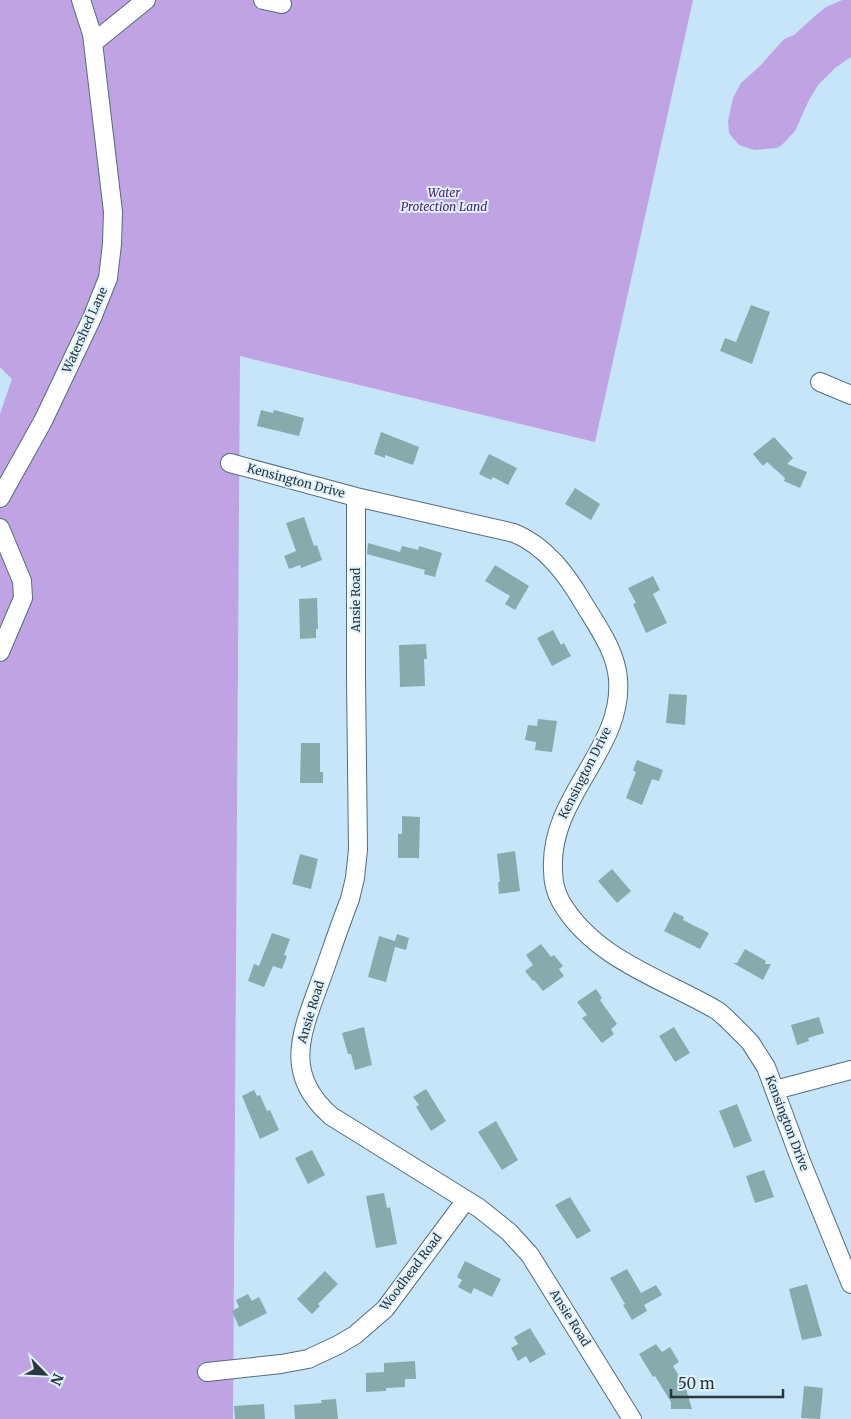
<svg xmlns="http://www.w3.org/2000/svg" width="851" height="1419" viewBox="0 0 851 1419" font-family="Merriweather,serif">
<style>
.green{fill:#c0a3e3}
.building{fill:#86abad}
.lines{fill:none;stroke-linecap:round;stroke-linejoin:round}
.minor-casing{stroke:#526d7e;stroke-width:20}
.minor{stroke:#fff;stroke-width:18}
.labels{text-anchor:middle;stroke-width:4;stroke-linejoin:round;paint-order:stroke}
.park-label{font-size:12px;font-style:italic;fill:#53227d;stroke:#dff1fc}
.street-label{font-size:12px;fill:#2a363d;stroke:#dff1fc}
</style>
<rect width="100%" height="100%" fill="#c7e5f8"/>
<path class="green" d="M 0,0 L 693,0 L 595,442 L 240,356 L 233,1419 L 0,1419 L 0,414 L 12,379 L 0,367 Z
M 842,0 L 851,0 L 851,57 L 835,68 L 818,85 L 809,100 L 795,131 L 781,146 L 777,148 L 754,150 L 739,145 L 732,137 L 729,133 L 728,121 L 733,98 L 741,83 L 761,65 L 784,39 L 794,35 L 816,15 L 826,7 Z"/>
<path class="building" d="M 751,305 L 770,312 L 752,364 L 720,351 L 725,338 L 736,342 Z
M 261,410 L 273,413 L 274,410 L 304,418 L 299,436 L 257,426 Z
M 381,432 L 419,447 L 413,465 L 385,455 L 385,458 L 374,454 Z
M 774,437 L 793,458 L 787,464 L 807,472 L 800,488 L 784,481 L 785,478 L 767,462 L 763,466 L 753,454 Z
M 489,454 L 517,468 L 508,485 L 493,477 L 491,480 L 479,474 Z
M 575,488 L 600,504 L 591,520 L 565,504 Z
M 304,517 L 314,546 L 317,545 L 322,560 L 301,568 L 300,565 L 289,569 L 284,556 L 296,551 L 286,523 Z
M 368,543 L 400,552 L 402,546 L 418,550 L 419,546 L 442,553 L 435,577 L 424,574 L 425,570 L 367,554 Z
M 495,565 L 529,586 L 515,610 L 505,604 L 510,596 L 485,581 Z
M 653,576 L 660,590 L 653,594 L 667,623 L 646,633 L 633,604 L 636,603 L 628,588 Z
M 317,598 L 318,629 L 316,629 L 316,638 L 300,639 L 299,599 Z
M 553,630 L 561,645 L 564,643 L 571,656 L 552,666 L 537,638 Z
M 426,644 L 427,659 L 424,659 L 425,686 L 400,687 L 399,645 Z
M 669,694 L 687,695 L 685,725 L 666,723 Z
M 538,719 L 557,721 L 552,752 L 535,750 L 536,742 L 525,740 L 528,725 L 537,726 Z
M 301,743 L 320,743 L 320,772 L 323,772 L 323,783 L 300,783 Z
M 637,760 L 663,770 L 659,781 L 652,779 L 642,805 L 626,798 L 636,772 L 633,770 Z
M 402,816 L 420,817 L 419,858 L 398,858 L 398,834 L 402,834 Z
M 515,851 L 520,891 L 499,894 L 498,882 L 500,882 L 497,854 Z
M 300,854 L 318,859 L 311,889 L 292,884 Z
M 612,869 L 631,891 L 617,903 L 598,881 Z
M 674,912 L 684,917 L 683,920 L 709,933 L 700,949 L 664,931 Z
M 272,933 L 290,939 L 284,955 L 287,956 L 282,969 L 273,966 L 264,987 L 248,981 L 254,964 L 259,966 Z
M 397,934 L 409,938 L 406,950 L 395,947 L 386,982 L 368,977 L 379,936 L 395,941 Z
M 541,944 L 551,957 L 554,955 L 563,966 L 559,969 L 564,976 L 543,991 L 534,980 L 533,981 L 525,971 L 533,965 L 526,955 Z
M 745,949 L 766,961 L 765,964 L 771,964 L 763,980 L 733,963 L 737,963 Z
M 596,989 L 602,998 L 600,1000 L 617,1024 L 611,1029 L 614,1034 L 602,1043 L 582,1018 L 587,1015 L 577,1002 Z
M 819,1017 L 824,1033 L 808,1038 L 809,1041 L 797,1045 L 791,1025 Z
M 364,1027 L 372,1065 L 355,1070 L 351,1054 L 348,1054 L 342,1033 Z
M 674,1027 L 690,1053 L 675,1062 L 659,1036 Z
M 426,1089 L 446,1121 L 431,1131 L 416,1107 L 419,1105 L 413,1097 Z
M 254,1090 L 257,1096 L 260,1095 L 267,1111 L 270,1110 L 279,1130 L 260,1139 L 242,1096 Z
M 737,1104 L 752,1141 L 734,1148 L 719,1111 Z
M 496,1121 L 518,1160 L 502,1170 L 478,1132 Z
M 312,1150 L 325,1175 L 308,1184 L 295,1158 Z
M 764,1170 L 774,1197 L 755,1203 L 746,1176 Z
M 384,1193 L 387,1208 L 390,1207 L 397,1244 L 376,1248 L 366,1196 Z
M 570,1197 L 591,1231 L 577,1239 L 555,1205 Z
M 465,1261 L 501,1279 L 492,1297 L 474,1288 L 471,1294 L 458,1287 L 462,1280 L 457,1277 Z
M 627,1269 L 641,1293 L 656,1285 L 662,1295 L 644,1305 L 647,1311 L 632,1320 L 623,1305 L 625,1304 L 610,1278 Z
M 325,1271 L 338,1284 L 318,1304 L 320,1306 L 312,1314 L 297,1299 Z
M 807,1284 L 822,1336 L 802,1340 L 789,1289 Z
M 248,1294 L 252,1301 L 259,1297 L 267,1313 L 239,1327 L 232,1311 L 239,1307 L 236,1300 Z
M 530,1328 L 546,1354 L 530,1363 L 526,1356 L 518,1361 L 511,1348 L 518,1344 L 514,1337 Z
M 656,1344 L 662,1352 L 670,1347 L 679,1362 L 673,1366 L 685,1386 L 692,1409 L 671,1409 L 671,1402 L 655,1376 L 653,1377 L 639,1354 Z
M 415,1361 L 416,1379 L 405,1379 L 405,1387 L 386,1388 L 386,1391 L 366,1392 L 366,1373 L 384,1372 L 384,1363 Z
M 804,1386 L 823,1388 L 820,1419 L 801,1418 Z
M 336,1399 L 338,1419 L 295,1419 L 294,1405 L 322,1403 L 321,1400 Z
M 264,1404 L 265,1419 L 235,1419 L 234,1406 Z"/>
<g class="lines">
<defs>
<path id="minor" d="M 263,0 L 282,4
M 93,43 L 146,0
M 820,382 L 851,395
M 230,463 L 356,497 L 514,533 C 546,546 567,575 584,604 C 598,627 616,652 618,679 C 624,749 549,796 553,870 C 553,880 556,893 561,902 C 595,960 664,979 718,1011 L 727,1019 L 750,1042 L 766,1067 L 802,1164 L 851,1284
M 356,497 L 356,678 L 358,850 L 355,878 L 350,899 C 339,927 330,955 320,982 C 301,1034 283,1074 331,1116 L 479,1208 L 509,1232 L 530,1255 L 632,1419
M 0,498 L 43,421 L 92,318 L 108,278 L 112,244 L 113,212 L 92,34 L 81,0
M 0,528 L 22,581 L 23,598 L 0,652
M 775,1090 L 851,1070
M 207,1372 L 281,1364 L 308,1359 L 338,1345 L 355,1335 L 385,1309 L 466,1200"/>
</defs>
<use href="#minor" class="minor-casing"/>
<use href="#minor" class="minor"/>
</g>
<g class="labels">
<g class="park-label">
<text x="444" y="197">Water<tspan x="444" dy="14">Protection Land</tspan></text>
</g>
<g class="street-label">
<text transform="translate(85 330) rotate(-66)" y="4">Watershed Lane</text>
<text transform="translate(296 481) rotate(15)" y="4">Kensington Drive</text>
<text transform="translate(356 600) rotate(-90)" y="4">Ansie Road</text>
<text transform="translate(585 773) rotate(-63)" y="4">Kensington Drive</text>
<text transform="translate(311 1012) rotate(-73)" y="4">Ansie Road</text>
<text transform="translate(787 1123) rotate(69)" y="4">Kensington Drive</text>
<text transform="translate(411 1272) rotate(-53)" y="4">Woodhead Road</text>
<text transform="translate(570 1318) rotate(58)" y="4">Ansie Road</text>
</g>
</g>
<g transform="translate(45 1374) rotate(114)" stroke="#dff1fc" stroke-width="4" paint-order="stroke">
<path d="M0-4L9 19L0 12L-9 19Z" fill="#2a363d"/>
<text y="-8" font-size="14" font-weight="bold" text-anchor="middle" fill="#2a363d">N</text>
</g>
<path d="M671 1389v8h112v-8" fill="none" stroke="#2a363d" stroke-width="2.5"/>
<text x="678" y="1389" font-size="15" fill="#2a363d" stroke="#dff1fc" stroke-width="4" paint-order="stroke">50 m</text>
</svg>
